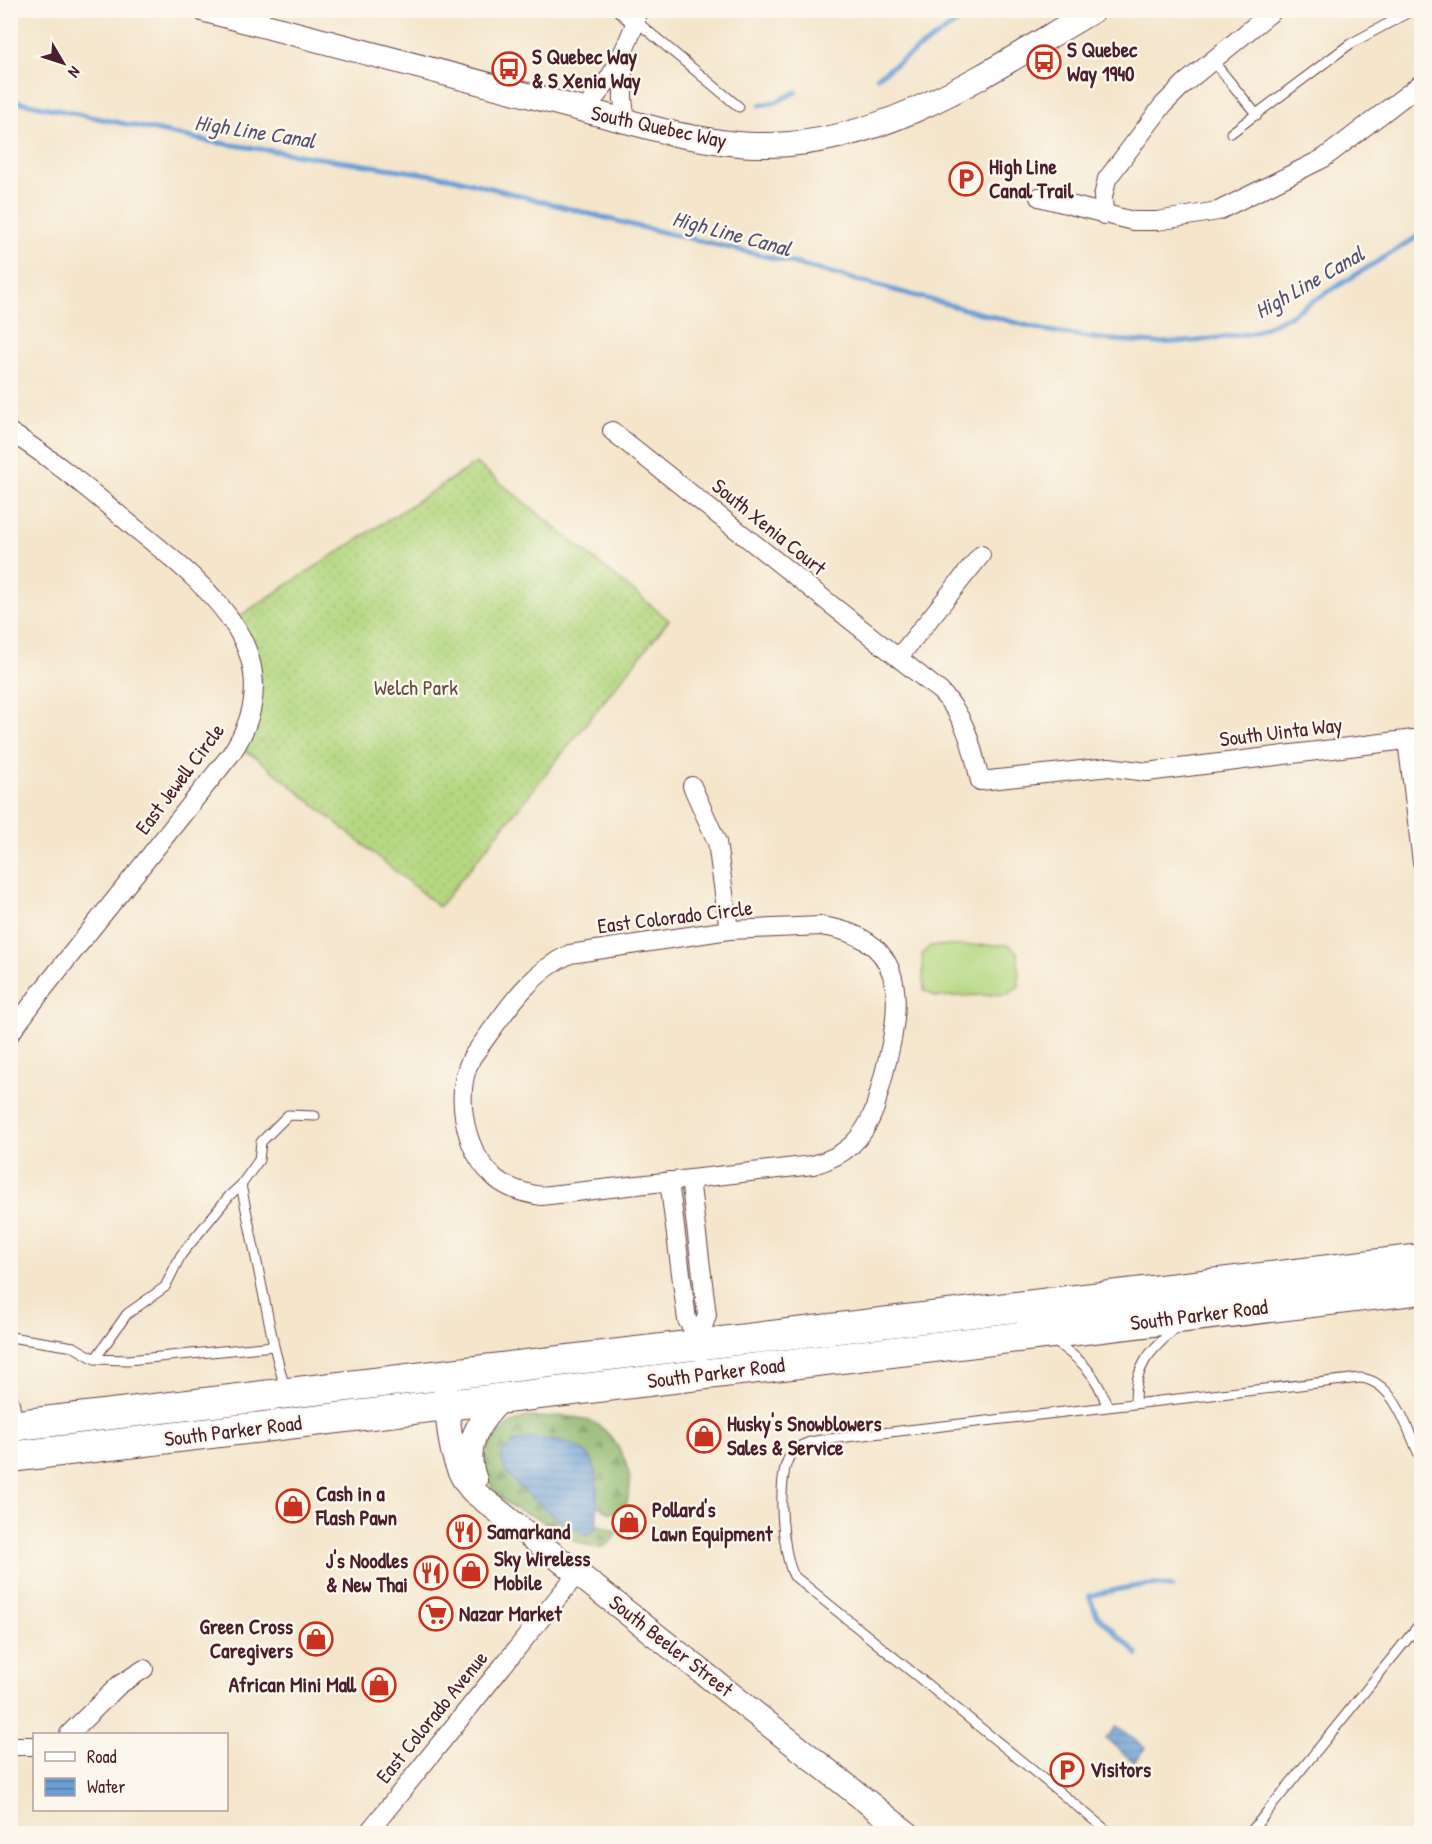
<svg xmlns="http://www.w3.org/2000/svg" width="1432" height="1844" viewBox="0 0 1432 1844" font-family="'Patrick Hand',sans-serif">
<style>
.grass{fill:url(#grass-dots);stroke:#7f7b56;stroke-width:1.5}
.forest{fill:url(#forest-firs);stroke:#6c6c4c;stroke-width:1.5}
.garden{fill:#b4d780;stroke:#7f7b56;stroke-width:1.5}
.water{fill:url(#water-rules);stroke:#595e80;stroke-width:1.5}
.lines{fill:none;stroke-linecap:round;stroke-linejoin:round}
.stream{stroke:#689dd5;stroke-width:5}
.service-casing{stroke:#643d43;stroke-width:11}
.minor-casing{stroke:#643d43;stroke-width:20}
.tertiary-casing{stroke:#643d43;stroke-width:26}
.primary-casing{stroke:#643d43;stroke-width:32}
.service{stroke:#fff;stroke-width:9}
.minor{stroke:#fff;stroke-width:18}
.tertiary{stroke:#fff;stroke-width:24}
.primary{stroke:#fff;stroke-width:30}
.labels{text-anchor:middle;stroke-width:5;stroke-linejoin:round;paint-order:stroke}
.poi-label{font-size:21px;font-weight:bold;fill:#4a1f2b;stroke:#fbf7ec;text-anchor:start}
.street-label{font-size:21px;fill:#4a1f2b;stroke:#fbf7ec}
.park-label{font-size:21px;fill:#644d40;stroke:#fbf7ec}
.water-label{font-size:22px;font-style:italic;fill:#56516f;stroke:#fbf7ec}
</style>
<defs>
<pattern id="grass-dots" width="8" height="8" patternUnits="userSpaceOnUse" patternTransform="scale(1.5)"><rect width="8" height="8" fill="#b4d780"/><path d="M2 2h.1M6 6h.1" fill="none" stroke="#9cb86f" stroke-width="1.8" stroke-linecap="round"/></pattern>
<pattern id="forest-firs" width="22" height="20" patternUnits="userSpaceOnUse" patternTransform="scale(1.5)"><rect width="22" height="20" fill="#8fb86e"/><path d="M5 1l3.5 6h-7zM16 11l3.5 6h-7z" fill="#77955b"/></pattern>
<pattern id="water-rules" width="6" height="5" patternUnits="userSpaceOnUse" patternTransform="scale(1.5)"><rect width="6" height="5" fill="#689dd5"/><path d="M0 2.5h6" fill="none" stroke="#587fad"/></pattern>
</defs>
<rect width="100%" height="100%" fill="#fbf7ec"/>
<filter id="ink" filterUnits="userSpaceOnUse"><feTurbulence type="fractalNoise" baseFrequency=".0167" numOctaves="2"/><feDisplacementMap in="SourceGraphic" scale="12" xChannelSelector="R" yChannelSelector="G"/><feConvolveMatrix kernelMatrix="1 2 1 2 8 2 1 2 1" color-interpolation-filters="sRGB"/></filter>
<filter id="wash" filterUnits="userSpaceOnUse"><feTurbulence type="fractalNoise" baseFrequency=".008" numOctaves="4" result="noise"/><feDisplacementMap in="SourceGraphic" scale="24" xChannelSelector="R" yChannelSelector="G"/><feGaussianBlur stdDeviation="1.35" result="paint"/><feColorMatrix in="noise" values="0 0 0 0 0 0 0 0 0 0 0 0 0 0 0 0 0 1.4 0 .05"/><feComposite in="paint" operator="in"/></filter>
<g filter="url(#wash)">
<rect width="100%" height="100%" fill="#f4e5cb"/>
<path class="grass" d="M 476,463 L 669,620 L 439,907 L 257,758 L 236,746 L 252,700 L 233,620 Z"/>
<path class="forest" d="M 526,1417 C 545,1417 570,1414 588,1420 C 610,1428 630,1460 630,1484 C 630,1492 627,1500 626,1507 C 613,1515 608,1514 597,1505 L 582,1520 L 614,1530 L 616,1534 C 612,1541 608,1547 599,1547 C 577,1546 559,1532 541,1520 C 531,1514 517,1511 508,1504 C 468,1473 483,1432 526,1417 Z"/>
<path class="garden" d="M 1009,945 L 1018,953 L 1019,986 L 1008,994 L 936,997 L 924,990 L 922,954 L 930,946 Z"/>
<path class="water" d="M 534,1438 C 607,1445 596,1464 597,1525 L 594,1531 L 588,1535 C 565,1529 524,1493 508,1475 C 503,1468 501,1462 501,1453 L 516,1441 Z
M 1117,1726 L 1145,1748 L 1134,1762 L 1106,1739 Z"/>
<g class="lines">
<path class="stream" d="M 877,77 L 975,10
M 10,100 L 207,141 L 453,178 L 632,225 L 786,261 L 1043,330 L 1099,339 L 1157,343 L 1196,341 L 1253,333 L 1289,316 L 1422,234
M 760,105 L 776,102 L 796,92
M 1089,1596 C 1110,1591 1152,1580 1172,1587
M 1089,1596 L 1097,1615 L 1138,1655"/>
</g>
</g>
<g filter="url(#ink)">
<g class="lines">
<defs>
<path id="service" d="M 636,21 L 739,107
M 1213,61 L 1257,115
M 1231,133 L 1350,44 L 1413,10
M 241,1185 L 259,1160 L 261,1142 L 288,1115 L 315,1116
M 10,1337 L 74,1347 L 95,1359 L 128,1360 L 274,1346 L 285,1389
M 1054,1341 C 1082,1361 1096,1373 1107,1406
M 95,1359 L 127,1314 L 165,1287 L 181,1255 L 230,1195 L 241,1185 L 274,1346
M 1135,1403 C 1134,1367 1150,1350 1176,1328
M 1111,1834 L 794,1576 C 782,1554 775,1472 792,1453 C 799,1444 810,1442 821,1440 L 1360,1378 C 1396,1381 1408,1433 1422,1461
M 1249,1834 L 1422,1621"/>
<path id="minor" d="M 623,60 L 623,99 L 626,122
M 584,110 C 611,81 622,58 636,21 L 623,10
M 1039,197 L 1133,221 L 1157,221 L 1218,211 L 1324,158 L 1422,83
M 1104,215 L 1103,197 L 1107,179 L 1163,105 L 1184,84 L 1274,10
M 612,431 L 940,691 C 966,717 972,746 980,781 L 1109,767 L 1147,772 L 1422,738
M 10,432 C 53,459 92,492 130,524 C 201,582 299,652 231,754 L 41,992 L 10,1034
M 898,658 L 981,555
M 1407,740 L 1422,862
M 692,786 L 717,842 L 729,930
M 821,926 C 930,941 893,1036 875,1108 C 863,1140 845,1156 813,1165 L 541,1196 C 523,1193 504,1188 491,1174 C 463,1146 454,1091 472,1057 C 501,1019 526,974 570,954 L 729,930 Z
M 690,1179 L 707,1315 L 699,1338 L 701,1352
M 669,1181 L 687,1320 L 699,1338
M 10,1403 L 14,1434
M 69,1734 L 119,1685 L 144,1669
M 10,1746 L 34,1746
M 367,1834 L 577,1574"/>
<path id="tertiary" d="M 205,10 L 675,134 C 707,140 738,146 770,145 C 890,143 994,68 1094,10
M 445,1387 C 449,1422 448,1466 474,1492 L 908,1834
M 475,1480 C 462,1447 478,1420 503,1398"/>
<path id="primary" d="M 10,1426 L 1422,1259
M 10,1457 L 1422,1289"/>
</defs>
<use href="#service" class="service-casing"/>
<use href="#minor" class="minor-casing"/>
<use href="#tertiary" class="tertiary-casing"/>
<use href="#primary" class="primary-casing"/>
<use href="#service" class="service"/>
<use href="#minor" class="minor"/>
<use href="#tertiary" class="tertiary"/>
<use href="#primary" class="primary"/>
</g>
</g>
<defs>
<symbol id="bus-ring" viewBox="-11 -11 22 22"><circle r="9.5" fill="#fbf7ec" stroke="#c8321e" stroke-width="1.5"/><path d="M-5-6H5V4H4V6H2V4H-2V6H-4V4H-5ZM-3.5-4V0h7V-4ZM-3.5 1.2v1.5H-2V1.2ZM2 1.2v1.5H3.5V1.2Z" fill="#c8321e"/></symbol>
<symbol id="parking-ring" viewBox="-11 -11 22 22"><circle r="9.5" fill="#fbf7ec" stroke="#c8321e" stroke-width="1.5"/><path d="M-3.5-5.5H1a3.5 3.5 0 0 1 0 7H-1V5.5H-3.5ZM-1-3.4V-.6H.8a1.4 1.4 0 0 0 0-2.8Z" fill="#c8321e"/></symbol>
<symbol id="shop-ring" viewBox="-11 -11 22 22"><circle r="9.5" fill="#fbf7ec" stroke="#c8321e" stroke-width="1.5"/><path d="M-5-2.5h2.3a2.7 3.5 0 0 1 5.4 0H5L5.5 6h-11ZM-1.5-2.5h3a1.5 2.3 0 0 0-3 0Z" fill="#c8321e"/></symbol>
<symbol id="restaurant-ring" viewBox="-11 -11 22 22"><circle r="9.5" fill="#fbf7ec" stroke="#c8321e" stroke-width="1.5"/><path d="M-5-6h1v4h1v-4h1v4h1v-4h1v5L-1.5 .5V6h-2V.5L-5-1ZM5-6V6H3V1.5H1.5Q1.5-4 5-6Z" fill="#c8321e"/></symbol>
<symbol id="supermarket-ring" viewBox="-11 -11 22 22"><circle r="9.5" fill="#fbf7ec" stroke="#c8321e" stroke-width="1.5"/><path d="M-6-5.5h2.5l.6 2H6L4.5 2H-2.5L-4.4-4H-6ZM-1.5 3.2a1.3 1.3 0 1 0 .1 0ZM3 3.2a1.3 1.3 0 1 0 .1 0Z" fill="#c8321e"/></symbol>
</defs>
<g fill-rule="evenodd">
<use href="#bus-ring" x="1025" y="43" width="38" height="38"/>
<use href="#bus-ring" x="490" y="50" width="38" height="38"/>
<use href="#parking-ring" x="947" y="160" width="38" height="38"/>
<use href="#shop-ring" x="685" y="1417" width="38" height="38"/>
<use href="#shop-ring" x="274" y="1487" width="38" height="38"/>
<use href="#shop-ring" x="610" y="1503" width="38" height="38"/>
<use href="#restaurant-ring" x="445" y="1513" width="38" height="38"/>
<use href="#shop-ring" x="452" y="1552" width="38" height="38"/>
<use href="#restaurant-ring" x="412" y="1554" width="38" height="38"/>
<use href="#supermarket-ring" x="417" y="1595" width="38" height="38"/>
<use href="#shop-ring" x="297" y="1620" width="38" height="38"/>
<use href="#shop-ring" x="360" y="1666" width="38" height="38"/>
<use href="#parking-ring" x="1048" y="1751" width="38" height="38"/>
</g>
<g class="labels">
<g class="poi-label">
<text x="1067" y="57">S Quebec<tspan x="1067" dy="24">Way 1940</tspan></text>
<text x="532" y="64">S Quebec Way<tspan x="532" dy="24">&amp; S Xenia Way</tspan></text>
<text x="989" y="174">High Line<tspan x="989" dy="24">Canal Trail</tspan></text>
<text x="727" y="1431">Husky's Snowblowers<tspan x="727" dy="24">Sales &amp; Service</tspan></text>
<text x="316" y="1501">Cash in a<tspan x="316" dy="24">Flash Pawn</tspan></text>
<text x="652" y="1517">Pollard's<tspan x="652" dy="24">Lawn Equipment</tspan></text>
<text x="487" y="1539">Samarkand</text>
<text x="494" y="1566">Sky Wireless<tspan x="494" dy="24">Mobile</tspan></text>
<text x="408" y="1568" text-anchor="end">J's Noodles<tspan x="408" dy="24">&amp; New Thai</tspan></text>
<text x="459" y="1621">Nazar Market</text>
<text x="293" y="1634" text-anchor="end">Green Cross<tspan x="293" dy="24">Caregivers</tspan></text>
<text x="356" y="1692" text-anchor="end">African Mini Mall</text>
<text x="1090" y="1777">Visitors</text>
</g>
<g class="street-label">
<text transform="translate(659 127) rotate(12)" y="7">South Quebec Way</text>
<text transform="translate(769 527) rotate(39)" y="7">South Xenia Court</text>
<text transform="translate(1281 732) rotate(-7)" y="7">South Uinta Way</text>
<text transform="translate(180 779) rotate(-53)" y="7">East Jewell Circle</text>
<text transform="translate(675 917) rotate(-7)" y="7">East Colorado Circle</text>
<text transform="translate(1199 1315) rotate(-7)" y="7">South Parker Road</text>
<text transform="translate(716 1373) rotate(-7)" y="7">South Parker Road</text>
<text transform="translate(233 1431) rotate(-7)" y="7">South Parker Road</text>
<text transform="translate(671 1646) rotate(38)" y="7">South Beeler Street</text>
<text transform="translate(432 1717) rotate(-51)" y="7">East Colorado Avenue</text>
</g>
<g class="park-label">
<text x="416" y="695">Welch Park</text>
</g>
<g class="water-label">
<text transform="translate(255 131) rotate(9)" y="8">High Line Canal</text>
<text transform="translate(732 233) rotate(15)" y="8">High Line Canal</text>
<text transform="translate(1309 282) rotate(-30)" y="8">High Line Canal</text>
</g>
</g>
<rect width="1432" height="1844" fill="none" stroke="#fbf7ec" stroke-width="36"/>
<rect x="33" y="1733" width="195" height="78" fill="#fbf7ec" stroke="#b4a19f" stroke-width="1.5"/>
<rect x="45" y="1752" width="30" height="9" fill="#ffffff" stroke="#b4a19f" stroke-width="1.5"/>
<text x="87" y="1763" font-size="18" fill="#4a1f2b">Road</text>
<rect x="45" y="1778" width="30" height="18" fill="url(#water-rules)" stroke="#b4a19f" stroke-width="1.5"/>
<text x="87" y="1793" font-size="18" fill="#4a1f2b">Water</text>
<g transform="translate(63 63) rotate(129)" stroke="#fbf7ec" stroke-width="4.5" paint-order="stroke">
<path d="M0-4.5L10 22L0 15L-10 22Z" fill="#4a1f2b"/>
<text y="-9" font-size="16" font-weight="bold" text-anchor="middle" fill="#4a1f2b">N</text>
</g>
</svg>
